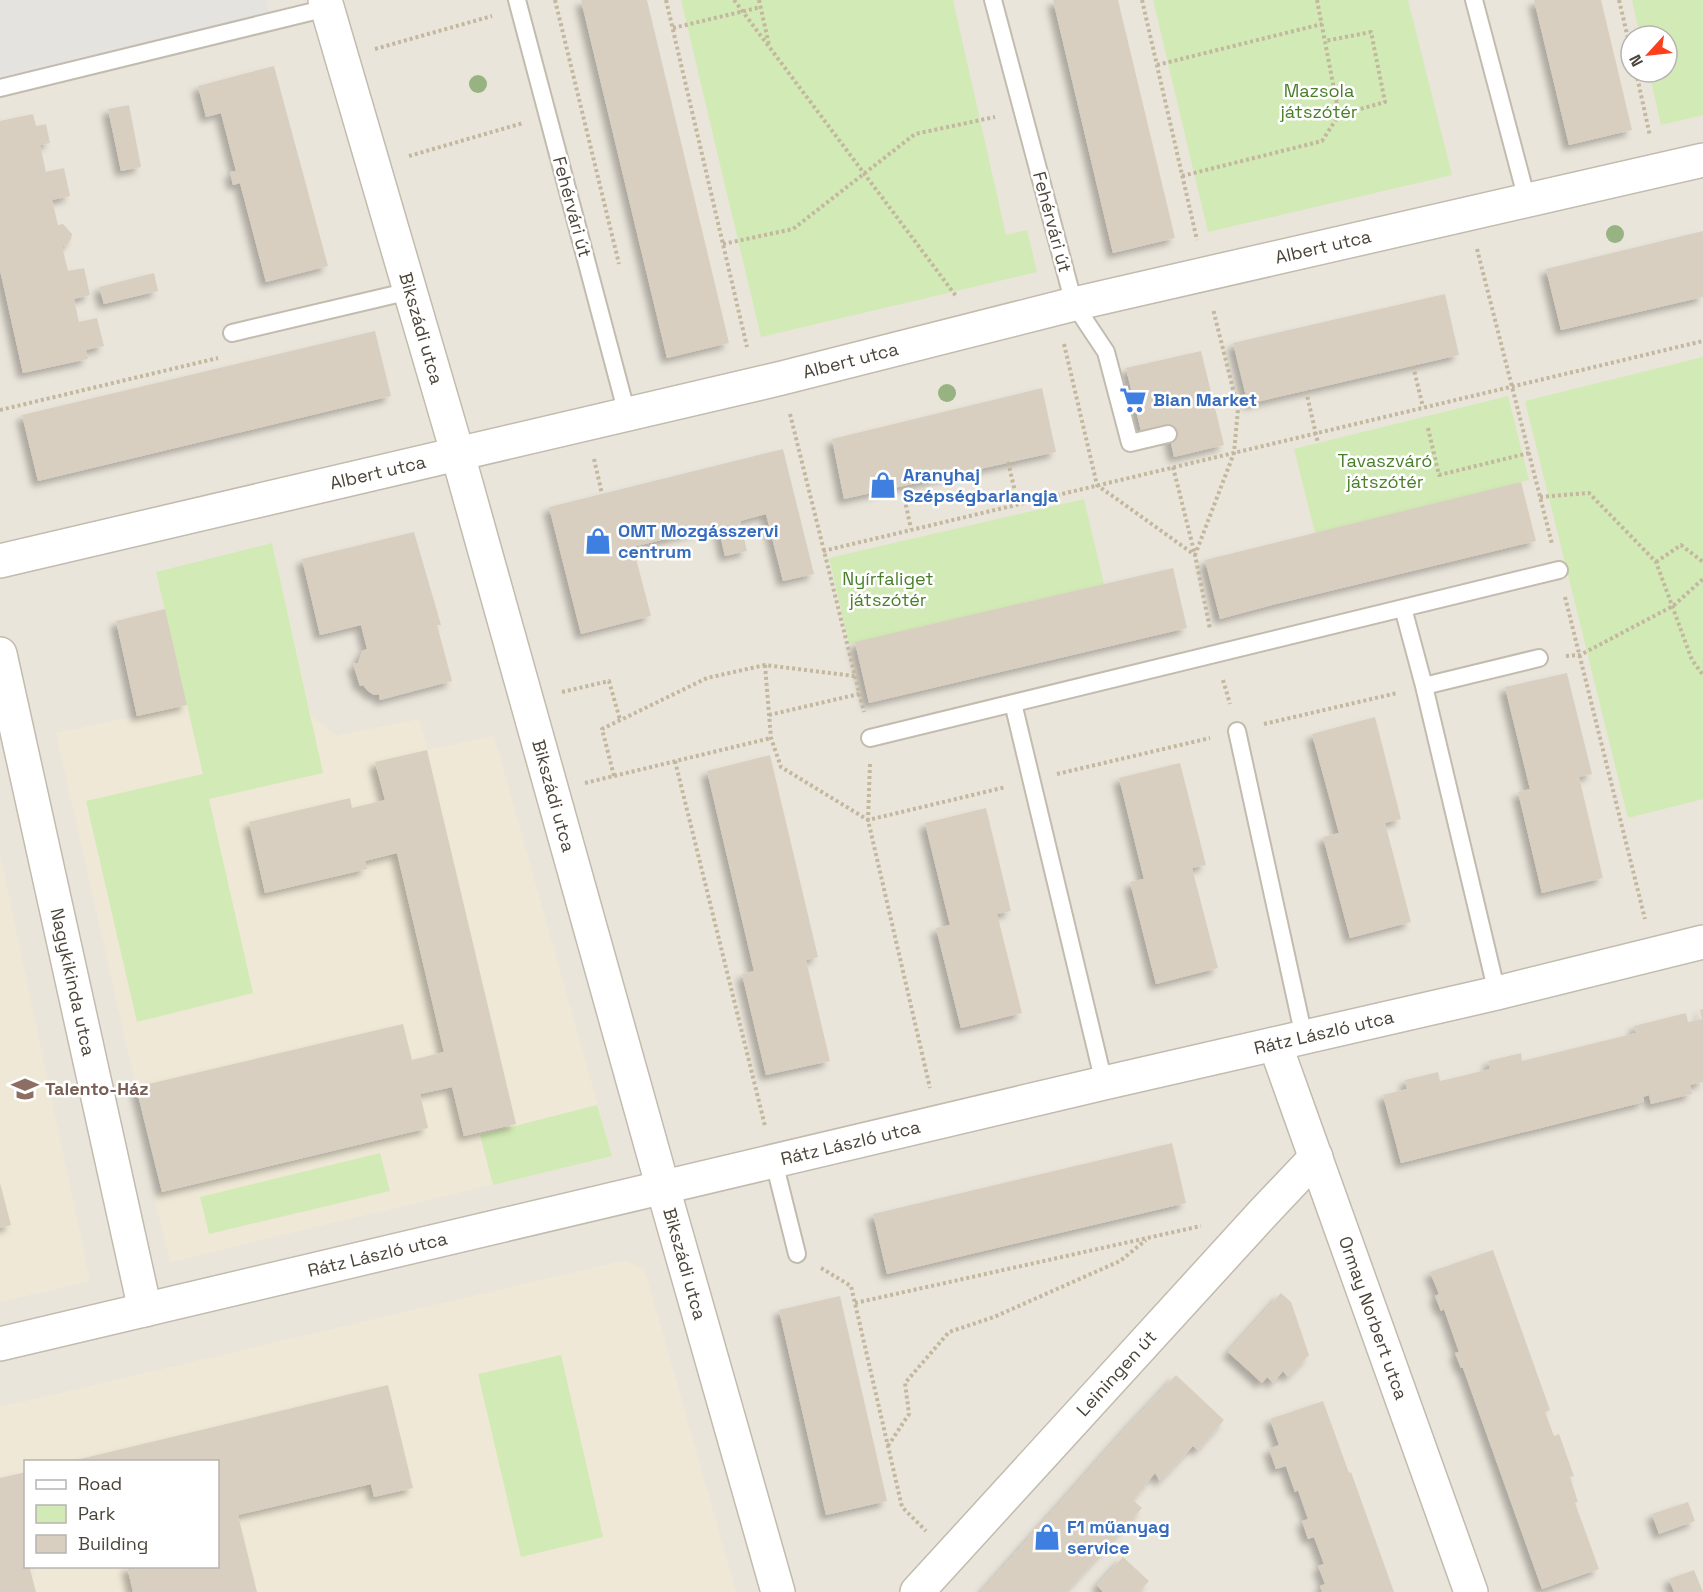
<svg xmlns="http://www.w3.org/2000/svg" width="1703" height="1592" viewBox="0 0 1703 1592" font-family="'Space Grotesk',sans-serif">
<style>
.residential{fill:#eae5da;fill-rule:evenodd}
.education{fill:#efe8d6;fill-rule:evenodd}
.green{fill:#d2eab5}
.parking{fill:#e5e3e0}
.building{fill:#d8cfc1;filter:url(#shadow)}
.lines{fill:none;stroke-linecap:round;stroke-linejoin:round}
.lane-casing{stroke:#c2bbae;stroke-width:20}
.street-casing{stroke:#c2bbae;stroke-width:36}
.path{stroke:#c4b79f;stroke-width:4;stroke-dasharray:3 3;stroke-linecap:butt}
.lane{stroke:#fff;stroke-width:16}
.street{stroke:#fff;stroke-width:33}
.tree{fill:#97b381}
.labels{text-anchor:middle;stroke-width:5;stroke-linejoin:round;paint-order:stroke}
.park-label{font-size:18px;fill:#4a7f2a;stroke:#fff}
.street-label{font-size:18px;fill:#4b4439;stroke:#fff}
.shop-label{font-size:18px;font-weight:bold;fill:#366cbe;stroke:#fff;text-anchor:start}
.education-label{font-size:18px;font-weight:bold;fill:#785e54;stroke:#fff;text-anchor:start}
</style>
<defs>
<filter id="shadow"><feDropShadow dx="-5.5" dy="5.5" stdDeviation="3" flood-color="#0004"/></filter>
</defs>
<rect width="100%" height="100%" fill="#f6f3ec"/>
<path class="residential" d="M 0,0 L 1703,0 L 1703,1592 L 0,1592 ZM 1631,36 L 1667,36 L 1667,72 L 1631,72 ZM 26,1462 L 218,1462 L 218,1566 L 26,1566 Z"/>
<path class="education" d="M 272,543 L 311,715 L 336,736 L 419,719 L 428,750 L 494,736 L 612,1156 L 170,1262 L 154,1194 L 162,1192 L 136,1087 L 56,733 L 137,716 L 116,621 L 165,609 L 156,572 Z
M 0,854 L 90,1281 L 0,1302 Z
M 626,1260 L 645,1271 L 736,1592 L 0,1592 L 0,1407 ZM 26,1462 L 218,1462 L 218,1566 L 26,1566 Z"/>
<path class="green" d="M 681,0 L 953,0 L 1006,235 L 1027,230 L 1037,272 L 761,337 Z
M 1153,0 L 1408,0 L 1452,175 L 1208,232 Z
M 1632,0 L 1703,0 L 1703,115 L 1661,125 L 1649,72 L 1667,72 L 1667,36 L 1640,36 Z
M 1703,357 L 1703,799 L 1628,818 L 1525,401 Z
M 1508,396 L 1529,480 L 1315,533 L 1294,449 Z
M 1084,499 L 1104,584 L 849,644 L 829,558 Z
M 272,543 L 323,773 L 209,799 L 253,993 L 137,1022 L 86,801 L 203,774 L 156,572 Z
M 597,1105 L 612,1156 L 493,1185 L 480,1135 Z
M 380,1153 L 390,1191 L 209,1234 L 200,1197 Z
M 561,1355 L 603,1537 L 521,1557 L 478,1374 Z"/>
<path class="parking" d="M 0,0 L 266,0 L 269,12 L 0,79 Z"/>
<path class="building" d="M 581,0 L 647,0 L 729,343 L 667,358 Z
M 1053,0 L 1118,0 L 1175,238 L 1113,253 Z
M 1534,0 L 1601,0 L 1632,130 L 1569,145 Z
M 274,66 L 328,266 L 266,282 L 240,183 L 233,185 L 230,172 L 236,171 L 221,113 L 206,117 L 198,86 Z
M 129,105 L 141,167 L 121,171 L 108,109 Z
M 33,114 L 36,126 L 46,124 L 50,143 L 40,145 L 46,172 L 64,168 L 70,196 L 52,200 L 58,225 L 63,224 L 72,234 L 71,239 L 67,245 L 62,246 L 68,271 L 84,268 L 90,295 L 74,299 L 79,322 L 97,318 L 104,346 L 86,350 L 88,359 L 23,373 L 0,270 L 0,121 Z
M 1703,231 L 1703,297 L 1561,330 L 1546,269 Z
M 154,273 L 158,291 L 104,304 L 99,287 Z
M 1445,294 L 1459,355 L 1248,404 L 1233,343 Z
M 375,331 L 391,396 L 38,481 L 22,415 Z
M 1201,351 L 1224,445 L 1174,457 L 1167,425 L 1141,431 L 1126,368 Z
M 1042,388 L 1056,452 L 844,499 L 832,439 Z
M 783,449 L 814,574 L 783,581 L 766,514 L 740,521 L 747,551 L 725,556 L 718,526 L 649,543 L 633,547 L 651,616 L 581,634 L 549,507 Z
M 1521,482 L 1536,541 L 1272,605 L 1220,619 L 1205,560 Z
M 414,532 L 441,625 L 437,625 L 452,681 L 380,700 L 379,694 L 374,695 L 368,691 L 363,685 L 360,686 L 353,664 L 358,663 L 362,651 L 367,649 L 361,625 L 320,635 L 302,559 Z
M 1173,568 L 1187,628 L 869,703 L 855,642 Z
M 165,609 L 187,705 L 137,716 L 116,621 Z
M 1567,673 L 1592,774 L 1579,777 L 1603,878 L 1542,893 L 1518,792 L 1530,789 L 1505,687 Z
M 1375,717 L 1401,819 L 1385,823 L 1411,922 L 1350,938 L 1323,837 L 1339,833 L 1312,734 Z
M 427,750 L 516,1124 L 464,1136 L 452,1087 L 420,1094 L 428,1128 L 162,1192 L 136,1087 L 403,1024 L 412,1060 L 444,1052 L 397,853 L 365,861 L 367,869 L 265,893 L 249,822 L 350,798 L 352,808 L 385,800 L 375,762 Z
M 770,755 L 818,957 L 806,960 L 830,1061 L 766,1075 L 742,974 L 754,971 L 707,771 Z
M 1180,763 L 1206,865 L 1192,868 L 1218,968 L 1156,984 L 1130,882 L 1144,879 L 1119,778 Z
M 986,808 L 1011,911 L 997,914 L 1022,1013 L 961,1028 L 936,928 L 950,925 L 925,823 Z
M 1703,1009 L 1703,1082 L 1690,1085 L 1692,1094 L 1651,1104 L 1649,1095 L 1643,1097 L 1644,1102 L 1401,1163 L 1383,1095 L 1407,1089 L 1405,1080 L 1438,1072 L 1440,1081 L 1466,1075 L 1490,1069 L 1488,1061 L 1521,1053 L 1522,1061 L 1636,1033 L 1634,1026 L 1686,1013 L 1688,1022 L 1702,1019 L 1700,1010 Z
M 1172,1143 L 1186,1203 L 887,1274 L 873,1214 Z
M 0,1183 L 11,1225 L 0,1228 Z
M 1493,1250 L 1550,1410 L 1545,1412 L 1554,1436 L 1559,1434 L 1574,1476 L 1570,1477 L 1578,1502 L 1575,1503 L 1599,1569 L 1542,1589 L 1463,1368 L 1461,1368 L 1455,1353 L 1459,1352 L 1444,1309 L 1441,1311 L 1435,1296 L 1439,1294 L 1430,1272 Z
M 1281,1293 L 1291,1302 L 1309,1355 L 1288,1377 L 1283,1371 L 1273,1383 L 1267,1377 L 1262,1383 L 1228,1352 Z
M 840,1296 L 887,1501 L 826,1515 L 779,1310 Z
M 1176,1375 L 1224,1420 L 1198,1450 L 1193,1446 L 1160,1481 L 1155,1473 L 1133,1500 L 1142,1508 L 1066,1592 L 981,1592 L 1128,1426 Z
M 388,1385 L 413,1488 L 374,1497 L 371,1484 L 238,1515 L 257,1592 L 133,1592 L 127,1566 L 218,1566 L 218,1462 L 72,1461 Z
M 1323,1401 L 1349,1473 L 1351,1472 L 1394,1592 L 1322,1592 L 1320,1586 L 1325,1584 L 1318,1566 L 1324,1564 L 1314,1537 L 1308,1539 L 1302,1521 L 1308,1519 L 1298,1490 L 1295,1492 L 1286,1466 L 1276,1469 L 1269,1449 L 1279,1445 L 1270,1419 Z
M 26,1472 L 26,1566 L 37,1566 L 30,1569 L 36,1592 L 0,1592 L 0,1478 Z
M 1688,1502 L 1695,1521 L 1659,1534 L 1652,1514 Z
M 1123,1557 L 1149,1581 L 1139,1592 L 1103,1592 L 1097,1585 Z
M 1694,1570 L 1703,1592 L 1674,1592 L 1669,1579 Z"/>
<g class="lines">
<defs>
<path id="lane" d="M 517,0 L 627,414
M 993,0 L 1074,304 L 1106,352 L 1130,443 L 1168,434
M 1474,0 L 1527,200
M 0,88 L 327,8
M 232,333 L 410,291
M 1403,608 L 1424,686 L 1497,993
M 1424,686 L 1539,658
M 1013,703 L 1104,1083
M 1237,731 L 1304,1037
M 870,738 L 1559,570
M 774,1162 L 797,1254"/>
<g id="street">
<path id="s1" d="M 325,0 L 458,455 L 663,1188 L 778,1592"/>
<path id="s2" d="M 0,561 L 782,378 L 1074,304 L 1703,160"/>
<path id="s3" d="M 0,654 L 145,1310"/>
<path id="s4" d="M 1275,1044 L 1471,1592"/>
<path id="s5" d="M 0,1344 L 1104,1083 L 1497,993 L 1703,942"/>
<path id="s6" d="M 917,1592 L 1264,1212 L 1316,1157"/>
</g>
</defs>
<use href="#lane" class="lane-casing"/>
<use href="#street" class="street-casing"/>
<path class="path" d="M 555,0 L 619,264
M 666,0 L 747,347
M 734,0 L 956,296
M 759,0 L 769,45
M 1142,0 L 1197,240
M 1317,0 L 1339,115
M 1619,0 L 1631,51
M 673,28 L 761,7
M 375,49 L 492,16
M 1157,65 L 1322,24
M 1636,72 L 1650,136
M 409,156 L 523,123
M 1182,176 L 1322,141 L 1339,115 L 1385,102 L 1371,32 L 1325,41
M 723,244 L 793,229 L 915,134 L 995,117
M 1477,249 L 1552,544
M 1064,344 L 1097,485 L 1195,555 L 1210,629
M 1413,366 L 1423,407
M 1306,391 L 1318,443
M 0,410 L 218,358
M 790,414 L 864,712
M 1428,428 L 1439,475 L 1529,453
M 594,459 L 602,494
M 1008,462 L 1018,504
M 1173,467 L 1195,555 L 1234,453 L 1238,409 L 1213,309
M 902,487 L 911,529
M 1540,497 L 1589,493 L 1656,562 L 1692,660 L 1703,675
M 823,551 L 1703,341
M 1656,562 L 1681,545 L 1703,562
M 1565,597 L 1645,919
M 1566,656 L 1580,655 L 1673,606 L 1703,579
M 765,665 L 771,738 L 781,767 L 868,820 L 1006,787
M 1223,680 L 1230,704
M 562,692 L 609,681 L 620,720
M 769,715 L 859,694
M 1264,724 L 1397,693
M 675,761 L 765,1126
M 870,764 L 868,820 L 930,1088
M 1057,774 L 1210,738
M 614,776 L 602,729 L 707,678 L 765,665 L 854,676
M 585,783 L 771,738
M 821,1268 L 851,1286 L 902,1507 L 926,1531
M 855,1303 L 1201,1226
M 888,1446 L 909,1414 L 905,1383 L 949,1332 L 994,1317 L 1120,1261 L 1146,1240"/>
<use href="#lane" class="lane"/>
<use href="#street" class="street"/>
</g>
<g class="tree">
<circle cx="478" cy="84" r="9"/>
<circle cx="1615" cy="234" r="9"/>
<circle cx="947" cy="393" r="9"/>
</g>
<defs>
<symbol id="supermarket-bare" viewBox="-9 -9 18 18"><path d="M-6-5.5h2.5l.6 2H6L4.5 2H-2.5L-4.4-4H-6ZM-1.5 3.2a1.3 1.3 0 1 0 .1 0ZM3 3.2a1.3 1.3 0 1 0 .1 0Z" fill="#3f7fe0" stroke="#fff" stroke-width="2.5" paint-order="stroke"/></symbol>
<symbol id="shop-bare" viewBox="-9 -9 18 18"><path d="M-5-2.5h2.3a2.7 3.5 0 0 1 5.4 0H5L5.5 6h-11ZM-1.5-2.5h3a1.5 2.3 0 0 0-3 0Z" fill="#3f7fe0" stroke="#fff" stroke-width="2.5" paint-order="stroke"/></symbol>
<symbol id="school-bare" viewBox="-9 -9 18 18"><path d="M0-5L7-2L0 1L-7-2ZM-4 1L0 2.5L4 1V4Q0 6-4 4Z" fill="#8d6e63" stroke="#fff" stroke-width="2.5" paint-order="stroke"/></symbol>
</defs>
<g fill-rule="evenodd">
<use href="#supermarket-bare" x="1114" y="381" width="38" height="38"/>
<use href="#shop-bare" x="864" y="466" width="38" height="38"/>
<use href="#shop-bare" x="579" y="522" width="38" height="38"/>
<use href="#school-bare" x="6" y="1070" width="38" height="38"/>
<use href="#shop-bare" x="1028" y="1518" width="38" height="38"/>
</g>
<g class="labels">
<g class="park-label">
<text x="1319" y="97">Mazsola<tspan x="1319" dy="21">játszótér</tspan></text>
<text x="1385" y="467">Tavaszváró<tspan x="1385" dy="21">játszótér</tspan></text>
<text x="888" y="585">Nyírfaliget<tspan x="888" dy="21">játszótér</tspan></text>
</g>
<g class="street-label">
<text transform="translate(572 207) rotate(75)" y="6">Fehérvári út</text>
<text transform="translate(1052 222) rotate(75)" y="6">Fehérvári út</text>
<text dy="6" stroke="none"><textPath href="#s2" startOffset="1360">Albert utca</textPath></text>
<text dy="6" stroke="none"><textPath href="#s1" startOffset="342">Bikszádi utca</textPath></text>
<text dy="6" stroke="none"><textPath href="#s2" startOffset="874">Albert utca</textPath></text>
<text dy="6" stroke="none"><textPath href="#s2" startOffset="388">Albert utca</textPath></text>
<text dy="6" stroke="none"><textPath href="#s1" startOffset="828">Bikszádi utca</textPath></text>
<text dy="6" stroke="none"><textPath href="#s3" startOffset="336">Nagykikinda utca</textPath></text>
<text dy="6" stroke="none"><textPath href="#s5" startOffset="1360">Rátz László utca</textPath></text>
<text dy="6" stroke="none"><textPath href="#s5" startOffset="874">Rátz László utca</textPath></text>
<text dy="6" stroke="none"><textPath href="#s5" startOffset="388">Rátz László utca</textPath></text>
<text dy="6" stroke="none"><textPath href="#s1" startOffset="1314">Bikszádi utca</textPath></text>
<text dy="6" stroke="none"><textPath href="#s4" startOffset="291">Ormay Norbert utca</textPath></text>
<text dy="6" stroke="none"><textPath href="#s6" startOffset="296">Leiningen út</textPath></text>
</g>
<g class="shop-label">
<text x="1153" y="406">Bian Market</text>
<text x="903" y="481">Aranyhaj<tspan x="903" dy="21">Szépségbarlangja</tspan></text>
<text x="618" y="537">OMT Mozgásszervi<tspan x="618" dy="21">centrum</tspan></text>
<text x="1067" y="1533">F1 műanyag<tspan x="1067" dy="21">service</tspan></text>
</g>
<g class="education-label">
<text x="45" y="1095">Talento-Ház</text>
</g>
</g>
<rect x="24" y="1460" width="195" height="108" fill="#ffffff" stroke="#b7b4b0" stroke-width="1.5"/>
<rect x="36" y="1480" width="30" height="9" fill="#ffffff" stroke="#b7b4b0" stroke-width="1.5"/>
<text x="78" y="1490" font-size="18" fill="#4b4439">Road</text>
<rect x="36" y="1505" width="30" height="18" fill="#d2eab5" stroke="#b7b4b0" stroke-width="1.5"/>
<text x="78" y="1520" font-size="18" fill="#4b4439">Park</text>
<rect x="36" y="1535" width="30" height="18" fill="#d8cfc1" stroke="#b7b4b0" stroke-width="1.5"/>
<text x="78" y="1550" font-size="18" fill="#4b4439">Building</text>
<g transform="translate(1649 54) rotate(243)"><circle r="28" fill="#ffffff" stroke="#b7b4b0" stroke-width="1.5"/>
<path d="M0-4.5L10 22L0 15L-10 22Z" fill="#fc3f1d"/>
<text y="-9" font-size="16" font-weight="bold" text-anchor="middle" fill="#4b4439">N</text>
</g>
</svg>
